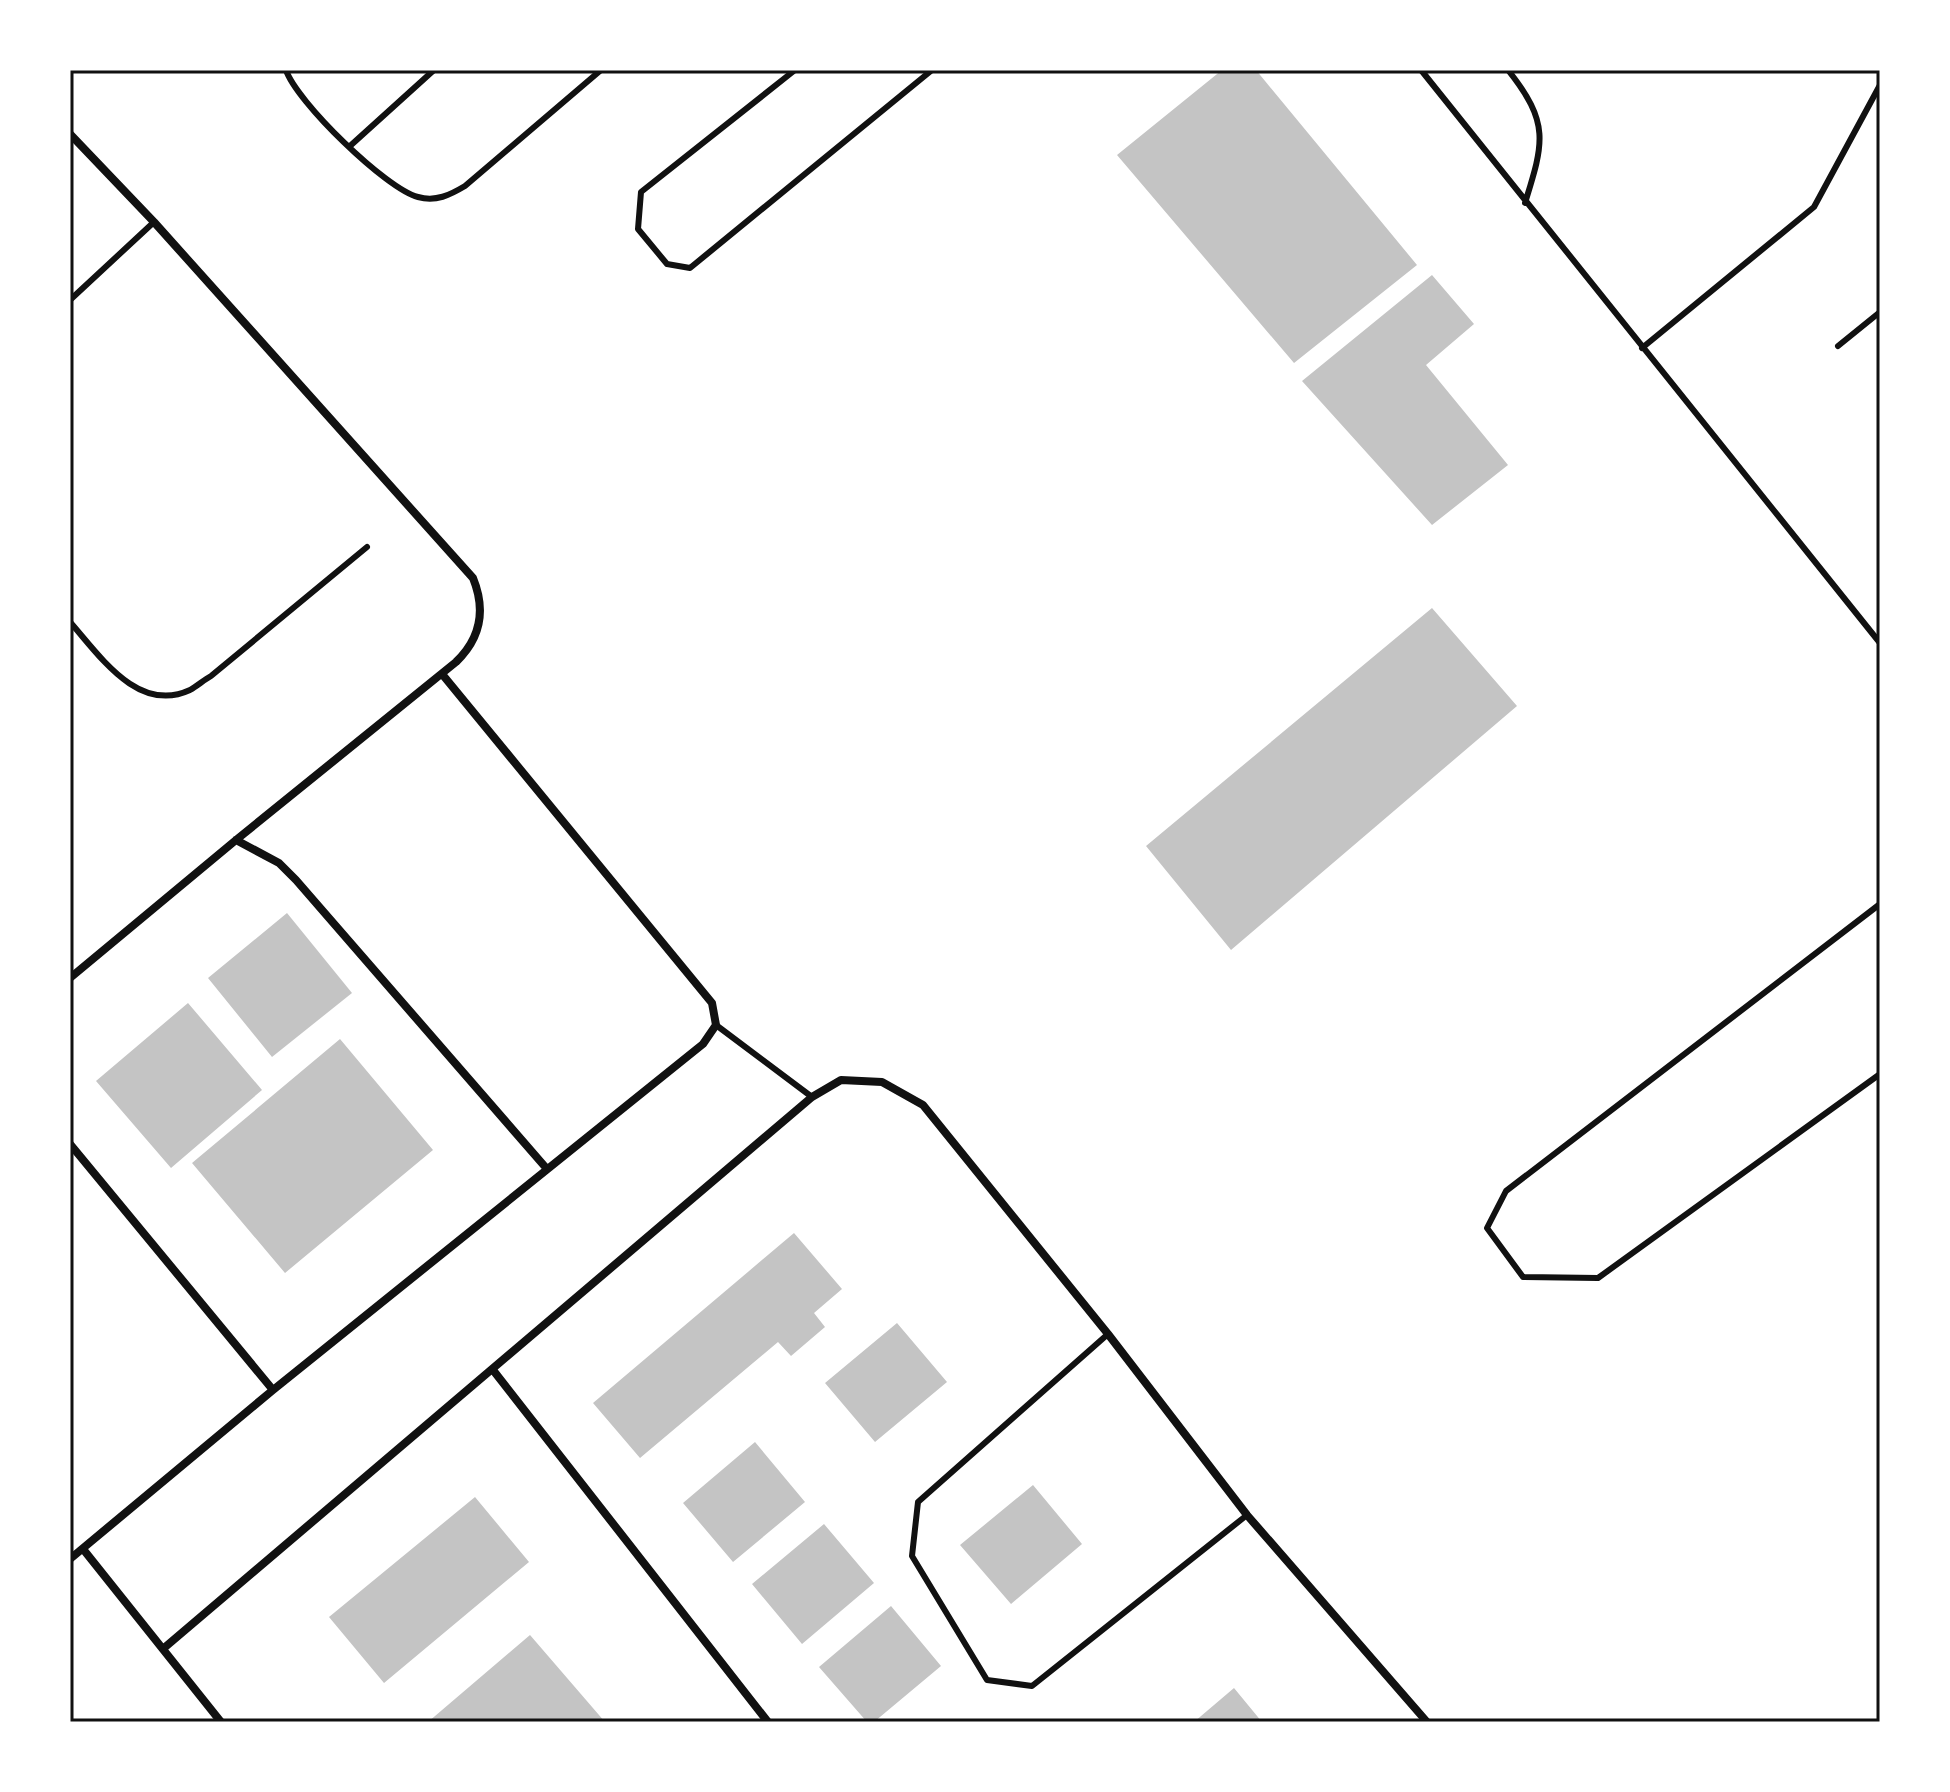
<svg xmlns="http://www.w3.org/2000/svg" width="1950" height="1792" viewBox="0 0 1950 1792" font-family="Cabin,sans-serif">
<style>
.building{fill:#c4c4c4}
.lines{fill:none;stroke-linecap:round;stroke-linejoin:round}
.service{stroke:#111;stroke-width:6}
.minor{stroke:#111;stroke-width:8}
.neatline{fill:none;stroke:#111;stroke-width:3}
</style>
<rect width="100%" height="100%" fill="#fff"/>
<path class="building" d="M 1222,70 L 1256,70 L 1417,265 L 1294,363 L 1117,155 Z
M 1432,275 L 1474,324 L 1426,365 L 1508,465 L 1432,525 L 1302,381 Z
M 1432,608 L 1517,706 L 1231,950 L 1146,846 Z
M 287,913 L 352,993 L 272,1057 L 208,978 Z
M 188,1003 L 262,1090 L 171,1168 L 96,1081 Z
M 340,1039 L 433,1150 L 285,1273 L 192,1163 Z
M 794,1233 L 842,1289 L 814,1313 L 825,1327 L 791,1356 L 778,1342 L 640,1458 L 593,1403 Z
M 897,1323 L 947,1382 L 875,1442 L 825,1383 Z
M 755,1442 L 805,1502 L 733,1562 L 683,1503 Z
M 1033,1485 L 1082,1544 L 1011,1604 L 960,1545 Z
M 475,1497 L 529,1562 L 384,1683 L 329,1617 Z
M 824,1524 L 874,1583 L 802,1644 L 752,1584 Z
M 891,1606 L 941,1666 L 874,1722 L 867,1722 L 819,1667 Z
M 530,1635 L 605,1722 L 428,1722 Z
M 1234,1688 L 1262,1722 L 1194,1722 Z"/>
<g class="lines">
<path class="service" d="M 286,70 C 296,101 386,189 418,197 C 436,202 450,195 465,186 L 601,70
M 795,70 L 641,192 L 638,229 L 667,264 L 690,268 L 932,70
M 1421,70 L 1880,643
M 1508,70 C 1550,123 1544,142 1525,203
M 350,146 L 434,70
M 70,300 L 154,222
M 1838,346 L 1880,312
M 1642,348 L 1814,207 L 1880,85
M 70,622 C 100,656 138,714 190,690 C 197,686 204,680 211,676 L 367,547
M 1880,904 L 1506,1191 L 1487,1228 L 1523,1277 L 1598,1278 L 1880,1074
M 716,1025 L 812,1097
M 1108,1334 L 918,1502 L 912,1556 L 987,1680 L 1032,1686 L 1247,1515"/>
<path class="minor" d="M 70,134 L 154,222 L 473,578 C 486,610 481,638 456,662 L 236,840 L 70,978
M 236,840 L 279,863 L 296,880 L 547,1169
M 70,1144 L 273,1390
M 493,1370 L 768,1722
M 83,1549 L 221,1722
M 70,1559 L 273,1390 L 703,1044 L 716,1025 L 712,1003 L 442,674
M 164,1648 L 812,1097 L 841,1080 L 882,1082 L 923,1105 L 1108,1334 L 1247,1515 L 1427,1722"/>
</g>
<rect width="1950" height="1792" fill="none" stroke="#ffffff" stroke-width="144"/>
<rect x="72" y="72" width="1806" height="1648" class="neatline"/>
</svg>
